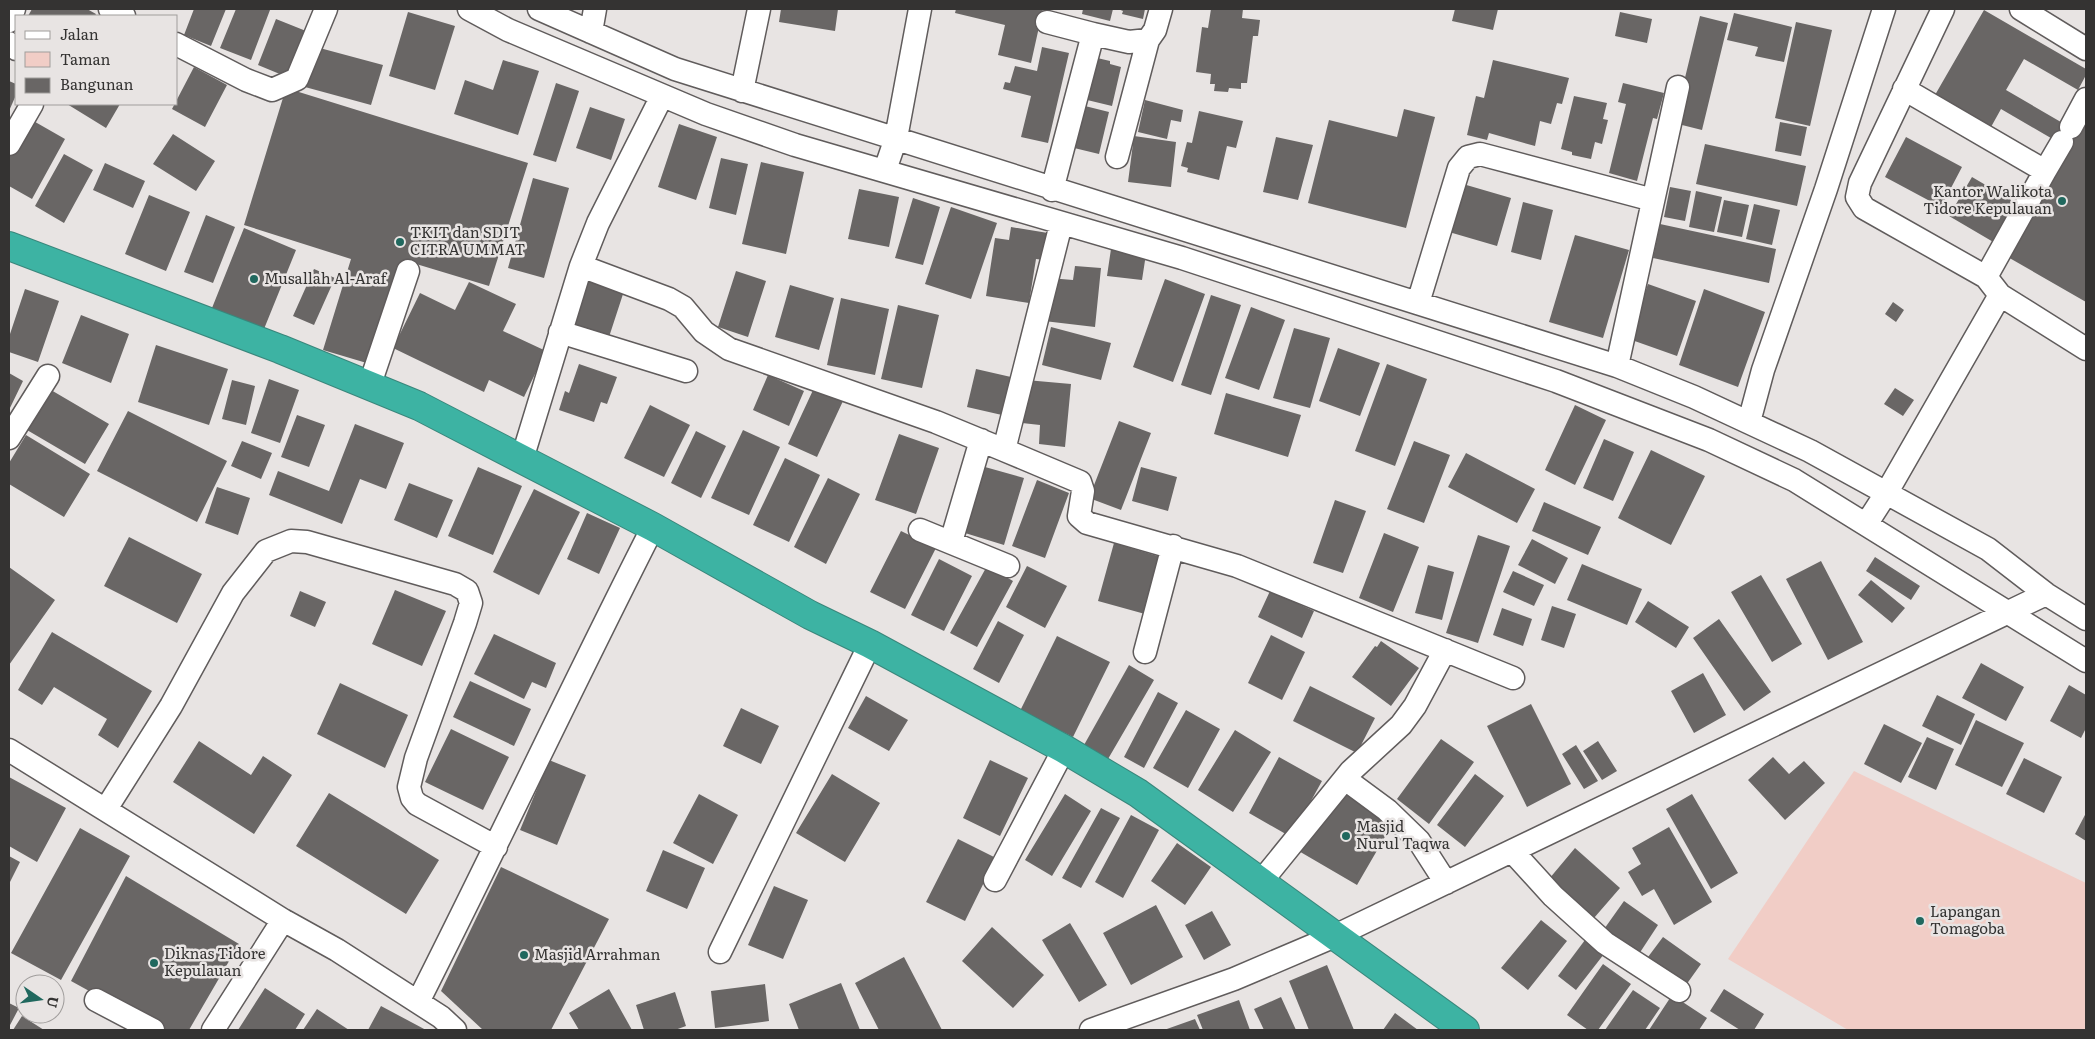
<svg xmlns="http://www.w3.org/2000/svg" width="2095" height="1039" viewBox="0 0 2095 1039" font-family="Literata,serif">
<style>
.green{fill:#f1cdc6}
.building{fill:#696665}
.lines{fill:none;stroke-linecap:round;stroke-linejoin:round}
.minor-casing{stroke:#605c5c;stroke-width:25}
.highway-casing{stroke:#3a867b;stroke-width:30}
.minor{stroke:#fff;stroke-width:22}
.highway{stroke:#3db3a3;stroke-width:28}
.poi-dot{fill:#20685e;stroke:#e8e4e3;stroke-width:2}
.labels{text-anchor:middle;stroke-width:5;stroke-linejoin:round;paint-order:stroke}
.poi-label{font-size:15px;fill:#343332;stroke:#e8e4e3;text-anchor:start}
</style>
<rect width="100%" height="100%" fill="#e8e4e3"/>
<path class="green" d="M 1854,771 L 2086,883 L 2086,1030 L 1848,1030 L 1728,959 Z"/>
<path class="building" d="M 32,9 L 87,9 L 96,14 L 95,16 L 28,16 Z
M 194,9 L 226,9 L 211,46 L 184,35 Z
M 236,9 L 270,10 L 251,60 L 220,48 Z
M 781,9 L 838,9 L 835,31 L 779,22 Z
M 956,9 L 1043,9 L 1031,63 L 998,55 L 1005,25 L 955,13 Z
M 1083,9 L 1113,9 L 1110,21 L 1082,14 Z
M 1118,9 L 1145,9 L 1143,19 L 1122,14 L 1123,11 Z
M 1211,9 L 1243,9 L 1242,18 L 1260,20 L 1258,36 L 1253,36 L 1247,83 L 1241,83 L 1241,89 L 1229,88 L 1228,92 L 1214,91 L 1215,84 L 1210,84 L 1211,74 L 1196,72 L 1202,27 L 1208,28 Z
M 1455,9 L 1498,9 L 1493,30 L 1452,21 Z
M 1984,10 L 2086,69 L 2086,75 L 2078,90 L 2024,59 L 2006,90 L 2066,125 L 2086,111 L 2086,302 L 2006,256 L 2056,141 L 2001,109 L 1991,127 L 1935,95 Z
M 408,12 L 455,26 L 435,90 L 389,76 Z
M 1620,12 L 1652,19 L 1647,43 L 1615,36 Z
M 1734,13 L 1792,27 L 1784,62 L 1755,56 L 1758,47 L 1727,40 Z
M 1700,16 L 1728,23 L 1702,130 L 1674,123 Z
M 276,19 L 306,31 L 287,77 L 258,65 Z
M 1796,22 L 1832,30 L 1810,126 L 1775,118 Z
M 316,47 L 383,65 L 371,105 L 305,87 Z
M 1042,47 L 1069,53 L 1048,143 L 1021,137 L 1031,96 L 1003,89 L 1005,82 L 1010,83 L 1015,66 L 1037,71 Z
M 1093,57 L 1110,61 L 1110,64 L 1121,67 L 1112,106 L 1083,99 Z
M 503,60 L 539,71 L 518,135 L 454,114 L 465,80 L 493,90 Z
M 1493,60 L 1569,78 L 1562,104 L 1557,103 L 1551,124 L 1540,121 L 1535,146 L 1489,133 L 1487,140 L 1467,135 L 1476,96 L 1484,98 Z
M 194,67 L 227,85 L 205,127 L 172,109 Z
M 9,81 L 16,84 L 16,95 L 9,111 Z
M 556,83 L 579,91 L 556,162 L 533,155 Z
M 1623,83 L 1664,93 L 1657,119 L 1653,118 L 1637,181 L 1609,173 L 1626,104 L 1618,102 Z
M 286,88 L 528,163 L 489,286 L 403,260 L 370,364 L 323,350 L 351,259 L 244,225 Z
M 1574,96 L 1607,103 L 1603,119 L 1608,120 L 1602,144 L 1595,142 L 1591,159 L 1572,155 L 1572,152 L 1561,149 Z
M 1145,100 L 1183,110 L 1181,122 L 1171,120 L 1167,139 L 1138,132 Z
M 67,104 L 120,104 L 106,128 Z
M 1081,105 L 1109,112 L 1099,154 L 1070,147 Z
M 590,107 L 625,119 L 611,160 L 576,148 Z
M 1404,109 L 1435,117 L 1406,228 L 1308,203 L 1329,120 L 1397,137 Z
M 1199,111 L 1243,121 L 1236,148 L 1227,146 L 1219,180 L 1187,172 L 1188,168 L 1181,166 L 1187,142 L 1192,143 Z
M 30,119 L 65,139 L 32,199 L 9,186 L 9,157 Z
M 1780,122 L 1807,127 L 1801,156 L 1775,151 Z
M 679,124 L 717,137 L 696,200 L 658,187 Z
M 173,134 L 215,161 L 196,191 L 153,164 Z
M 1134,136 L 1176,142 L 1171,187 L 1128,182 Z
M 1276,137 L 1313,145 L 1298,200 L 1263,192 Z
M 1906,137 L 1962,167 L 1941,207 L 1885,177 Z
M 1705,144 L 1806,166 L 1797,206 L 1696,184 Z
M 64,154 L 93,170 L 64,223 L 35,206 Z
M 721,158 L 748,164 L 736,215 L 709,208 Z
M 761,162 L 804,172 L 786,254 L 742,244 Z
M 105,163 L 145,181 L 133,208 L 93,190 Z
M 1972,177 L 2018,204 L 1995,243 L 1949,216 Z
M 533,178 L 569,188 L 544,278 L 508,268 Z
M 1463,184 L 1511,198 L 1497,246 L 1449,232 Z
M 1670,187 L 1691,191 L 1685,221 L 1664,217 Z
M 859,189 L 899,197 L 889,247 L 848,239 Z
M 1696,191 L 1722,197 L 1714,232 L 1689,227 Z
M 149,195 L 190,212 L 166,271 L 125,254 Z
M 913,198 L 940,207 L 923,265 L 895,258 Z
M 1724,200 L 1749,205 L 1742,237 L 1717,232 Z
M 1523,202 L 1553,210 L 1541,260 L 1511,252 Z
M 1754,204 L 1780,210 L 1772,245 L 1746,239 Z
M 951,207 L 997,223 L 971,299 L 925,284 Z
M 206,215 L 235,227 L 213,283 L 184,272 Z
M 1660,224 L 1776,249 L 1769,283 L 1653,258 Z
M 1011,227 L 1048,233 L 1044,260 L 1036,259 L 1029,303 L 986,296 L 995,238 L 1009,240 Z
M 244,228 L 296,250 L 264,329 L 212,308 Z
M 1575,235 L 1629,250 L 1603,338 L 1549,322 Z
M 1111,249 L 1146,254 L 1142,280 L 1107,276 Z
M 1075,266 L 1101,268 L 1095,327 L 1044,321 L 1049,278 L 1073,280 Z
M 314,269 L 335,278 L 314,325 L 293,316 Z
M 736,271 L 766,281 L 748,337 L 718,327 Z
M 583,277 L 624,291 L 609,337 L 568,324 Z
M 1165,279 L 1205,294 L 1173,382 L 1133,367 Z
M 469,282 L 516,304 L 503,331 L 546,351 L 524,397 L 489,380 L 484,392 L 393,348 L 420,293 L 455,310 Z
M 1648,284 L 1696,301 L 1677,356 L 1629,339 Z
M 790,285 L 834,298 L 819,350 L 775,337 Z
M 25,289 L 59,301 L 38,362 L 9,352 L 9,337 Z
M 1704,289 L 1765,312 L 1738,387 L 1679,365 Z
M 1211,295 L 1241,305 L 1211,395 L 1181,385 Z
M 841,298 L 889,309 L 875,375 L 827,365 Z
M 1893,302 L 1904,310 L 1896,322 L 1885,314 Z
M 898,305 L 939,315 L 922,388 L 881,379 Z
M 1251,307 L 1285,320 L 1259,390 L 1225,378 Z
M 81,315 L 129,334 L 111,383 L 62,363 Z
M 1051,327 L 1111,343 L 1101,380 L 1042,365 Z
M 1294,328 L 1330,338 L 1310,408 L 1273,398 Z
M 156,345 L 228,369 L 209,425 L 138,402 Z
M 1338,348 L 1380,363 L 1360,416 L 1319,401 Z
M 579,364 L 617,377 L 607,404 L 601,402 L 594,422 L 559,410 L 565,391 L 569,393 Z
M 1387,364 L 1427,379 L 1395,466 L 1355,451 Z
M 976,369 L 1011,377 L 1002,415 L 967,407 Z
M 9,373 L 23,381 L 9,410 Z
M 768,375 L 804,391 L 789,426 L 753,410 Z
M 269,379 L 299,390 L 280,443 L 251,433 Z
M 232,380 L 255,386 L 246,425 L 222,419 Z
M 1026,380 L 1071,384 L 1065,447 L 1039,444 L 1040,425 L 1022,423 Z
M 814,388 L 843,401 L 817,457 L 788,444 Z
M 1895,388 L 1914,400 L 1903,416 L 1884,404 Z
M 51,390 L 109,424 L 85,464 L 27,430 Z
M 1226,393 L 1301,415 L 1288,457 L 1214,434 Z
M 650,405 L 690,425 L 664,477 L 624,458 Z
M 1575,405 L 1606,420 L 1575,485 L 1545,470 Z
M 128,411 L 227,461 L 197,522 L 97,471 Z
M 297,415 L 325,425 L 309,467 L 281,457 Z
M 1119,421 L 1151,433 L 1121,510 L 1089,498 Z
M 355,424 L 404,443 L 386,489 L 360,479 L 342,524 L 269,495 L 278,471 L 329,491 Z
M 743,430 L 780,447 L 749,515 L 711,498 Z
M 696,431 L 726,446 L 701,498 L 671,483 Z
M 899,434 L 939,448 L 916,514 L 875,500 Z
M 26,435 L 90,474 L 64,517 L 9,484 L 9,463 Z
M 1604,439 L 1634,452 L 1613,501 L 1583,488 Z
M 242,441 L 272,453 L 261,479 L 231,466 Z
M 1414,441 L 1450,455 L 1424,523 L 1387,509 Z
M 1651,450 L 1705,476 L 1671,545 L 1618,518 Z
M 1466,453 L 1535,489 L 1517,523 L 1448,487 Z
M 785,458 L 820,475 L 789,542 L 753,525 Z
M 478,467 L 522,486 L 493,555 L 448,536 Z
M 985,467 L 1024,478 L 1004,545 L 965,533 Z
M 1141,467 L 1177,477 L 1168,511 L 1132,501 Z
M 828,478 L 860,494 L 826,564 L 794,547 Z
M 1037,480 L 1069,493 L 1045,558 L 1012,546 Z
M 409,483 L 453,500 L 437,538 L 394,520 Z
M 217,487 L 250,498 L 238,535 L 205,523 Z
M 534,489 L 580,512 L 539,595 L 493,572 Z
M 1335,500 L 1366,511 L 1343,573 L 1313,563 Z
M 1544,502 L 1601,527 L 1588,555 L 1532,531 Z
M 587,513 L 620,528 L 599,574 L 567,559 Z
M 901,531 L 936,548 L 905,609 L 870,592 Z
M 1384,533 L 1419,547 L 1393,612 L 1359,598 Z
M 1478,535 L 1510,546 L 1478,643 L 1446,633 Z
M 129,537 L 202,574 L 177,623 L 104,586 Z
M 1532,539 L 1568,558 L 1555,584 L 1518,565 Z
M 1114,543 L 1161,557 L 1145,614 L 1098,601 Z
M 1875,557 L 1920,586 L 1911,600 L 1866,571 Z
M 939,559 L 972,576 L 944,631 L 911,615 Z
M 1821,561 L 1863,642 L 1828,660 L 1786,579 Z
M 1582,564 L 1642,589 L 1627,625 L 1567,600 Z
M 1428,565 L 1454,572 L 1442,620 L 1415,613 Z
M 987,566 L 1013,581 L 977,647 L 950,633 Z
M 1027,566 L 1067,586 L 1045,628 L 1006,607 Z
M 9,567 L 55,600 L 9,665 Z
M 1513,571 L 1544,585 L 1534,606 L 1503,592 Z
M 1761,575 L 1802,644 L 1772,662 L 1731,592 Z
M 1871,580 L 1905,608 L 1892,623 L 1858,595 Z
M 395,590 L 446,611 L 422,666 L 372,644 Z
M 300,591 L 326,602 L 315,627 L 290,616 Z
M 1270,591 L 1314,611 L 1302,638 L 1258,617 Z
M 1648,601 L 1689,627 L 1676,648 L 1635,622 Z
M 1552,606 L 1576,614 L 1564,648 L 1541,640 Z
M 1502,608 L 1532,619 L 1523,646 L 1493,635 Z
M 1719,619 L 1771,692 L 1744,711 L 1693,638 Z
M 998,621 L 1024,635 L 999,683 L 973,669 Z
M 52,632 L 152,691 L 118,748 L 98,735 L 107,719 L 54,687 L 42,705 L 18,690 Z
M 494,634 L 556,663 L 546,688 L 532,682 L 524,699 L 474,674 Z
M 1271,635 L 1305,652 L 1282,700 L 1248,683 Z
M 1057,636 L 1110,662 L 1073,737 L 1020,711 Z
M 1381,641 L 1419,668 L 1391,706 L 1352,677 L 1375,646 L 1377,647 Z
M 1981,663 L 2024,687 L 2006,721 L 1962,698 Z
M 1129,665 L 1154,680 L 1108,759 L 1084,745 Z
M 1703,673 L 1726,715 L 1694,733 L 1671,691 Z
M 470,681 L 531,709 L 514,746 L 453,717 Z
M 340,683 L 408,715 L 385,768 L 317,734 Z
M 2069,685 L 2086,695 L 2086,728 L 2081,738 L 2050,721 Z
M 1310,686 L 1375,718 L 1357,753 L 1293,721 Z
M 1158,692 L 1178,703 L 1144,768 L 1124,757 Z
M 1937,695 L 1975,714 L 1961,745 L 1922,726 Z
M 866,696 L 908,720 L 889,751 L 848,728 Z
M 1531,704 L 1571,784 L 1527,807 L 1487,726 Z
M 741,708 L 779,726 L 761,764 L 723,746 Z
M 1186,710 L 1220,729 L 1188,788 L 1153,768 Z
M 1976,720 L 2024,743 L 2002,787 L 1955,765 Z
M 1884,724 L 1922,743 L 1901,783 L 1864,764 Z
M 451,729 L 509,757 L 483,810 L 425,782 Z
M 1235,730 L 1271,752 L 1233,812 L 1198,790 Z
M 1927,737 L 1954,749 L 1936,790 L 1908,777 Z
M 1441,739 L 1474,762 L 1429,824 L 1397,799 Z
M 199,741 L 251,775 L 263,756 L 292,775 L 254,834 L 173,782 Z
M 1598,741 L 1617,771 L 1602,780 L 1583,751 Z
M 1576,745 L 1598,781 L 1584,789 L 1562,754 Z
M 1279,757 L 1322,781 L 1291,837 L 1249,813 Z
M 1773,757 L 1789,774 L 1804,761 L 1825,783 L 1785,820 L 1748,780 Z
M 2024,758 L 2062,777 L 2044,813 L 2006,794 Z
M 549,760 L 586,775 L 557,845 L 520,830 Z
M 990,760 L 1028,778 L 1000,836 L 963,818 Z
M 832,774 L 880,803 L 845,862 L 796,833 Z
M 1475,774 L 1504,796 L 1465,847 L 1437,825 Z
M 9,777 L 66,808 L 37,862 L 9,846 Z
M 1342,786 L 1393,823 L 1357,885 L 1297,850 Z
M 329,793 L 439,860 L 406,914 L 296,846 Z
M 699,794 L 738,815 L 713,864 L 673,843 Z
M 1065,794 L 1091,811 L 1052,876 L 1025,860 Z
M 1692,794 L 1738,873 L 1711,889 L 1666,809 Z
M 1101,808 L 1120,818 L 1081,888 L 1062,878 Z
M 2086,813 L 2086,841 L 2075,834 Z
M 1131,815 L 1159,830 L 1123,898 L 1095,882 Z
M 1669,827 L 1712,902 L 1674,925 L 1654,889 L 1642,896 L 1628,872 L 1641,864 L 1632,848 Z
M 80,828 L 130,856 L 61,980 L 11,953 Z
M 958,839 L 996,858 L 965,921 L 926,902 Z
M 1177,843 L 1211,867 L 1185,905 L 1151,881 Z
M 1575,848 L 1620,888 L 1594,918 L 1549,879 Z
M 663,850 L 705,868 L 687,909 L 646,891 Z
M 9,856 L 20,862 L 9,884 Z
M 501,867 L 609,919 L 551,1030 L 483,1030 L 441,991 Z
M 126,876 L 239,944 L 189,1030 L 160,1030 L 71,981 Z
M 774,886 L 808,900 L 783,959 L 748,945 Z
M 1624,901 L 1658,925 L 1637,957 L 1602,932 Z
M 1156,905 L 1183,957 L 1131,985 L 1103,933 Z
M 1212,911 L 1231,945 L 1204,960 L 1185,925 Z
M 1541,920 L 1567,941 L 1528,990 L 1501,968 Z
M 1070,923 L 1107,985 L 1079,1002 L 1042,940 Z
M 992,927 L 1044,975 L 1013,1008 L 962,961 Z
M 1663,937 L 1701,964 L 1686,985 L 1648,957 Z
M 1585,940 L 1604,954 L 1576,990 L 1558,976 Z
M 904,957 L 942,1030 L 879,1030 L 855,983 Z
M 1603,964 L 1631,984 L 1598,1030 L 1588,1030 L 1567,1015 Z
M 1327,965 L 1354,1030 L 1309,1030 L 1289,981 Z
M 841,983 L 860,1030 L 799,1030 L 789,1004 Z
M 765,984 L 769,1021 L 715,1028 L 711,991 Z
M 265,988 L 305,1014 L 295,1030 L 238,1030 Z
M 609,989 L 632,1030 L 579,1030 L 569,1013 Z
M 1724,989 L 1764,1014 L 1754,1030 L 1740,1030 L 1710,1011 Z
M 1633,990 L 1660,1008 L 1645,1030 L 1605,1030 Z
M 675,992 L 686,1026 L 675,1030 L 644,1030 L 636,1005 Z
M 1672,995 L 1707,1018 L 1699,1030 L 1649,1030 Z
M 1281,997 L 1296,1030 L 1264,1030 L 1254,1009 Z
M 1239,1000 L 1250,1030 L 1203,1030 L 1197,1015 Z
M 9,1003 L 19,1008 L 9,1027 Z
M 381,1006 L 426,1030 L 368,1030 Z
M 317,1009 L 349,1030 L 303,1030 Z
M 1395,1013 L 1418,1030 L 1383,1030 Z
M 22,1016 L 44,1030 L 13,1030 Z
M 1195,1019 L 1200,1030 L 1164,1030 Z"/>
<g class="lines">
<defs>
<path id="minor" d="M 110,9 L 124,16
M 469,9 L 508,30 L 706,114 L 795,145 L 1182,258 L 1556,381 L 1709,440 L 1794,480 L 2086,661
M 539,9 L 675,69 L 1617,366 L 1694,397 L 1810,451 L 1988,549 L 2046,594 L 2086,619
M 1943,9 L 1860,183 L 1857,197 L 1864,208 L 1986,277 L 2000,295
M 2021,9 L 2086,49
M 9,21 L 14,9
M 1047,22 L 1093,34
M 591,32 L 595,9
M 9,43 L 16,49
M 176,44 L 246,80 L 272,90 L 297,79 L 326,9
M 1904,89 L 2045,171 L 1986,277
M 742,91 L 759,9
M 2071,127 L 2086,99
M 9,144 L 32,104
M 1117,157 L 1148,40 L 1155,30 L 1161,9
M 885,170 L 896,138 L 920,9
M 2045,171 L 2062,142
M 1052,190 L 1093,34 L 1129,42 L 1148,40
M 581,266 L 669,299 L 683,307 L 704,332 L 729,349 L 936,422 L 1004,450 L 1061,224
M 1418,303 L 1459,168 L 1468,157 L 1480,154 L 1653,200
M 560,332 L 686,371
M 1617,366 L 1678,87
M 370,384 L 408,271
M 1749,422 L 1763,370 L 1826,189 L 1884,9
M 9,438 L 48,376
M 1004,450 L 1080,482 L 1083,491 L 1079,516 L 1087,523 L 1237,566 L 1513,678
M 522,459 L 581,266 L 598,223 L 662,96
M 1867,523 L 1887,492 L 2000,295 L 2086,349
M 920,530 L 1008,566
M 951,542 L 981,440
M 1145,652 L 1173,546
M 9,750 L 283,920 L 337,950 L 441,1017 L 455,1030
M 1345,779 L 1387,810 L 1419,841 L 1446,883
M 106,809 L 171,706 L 233,593 L 266,551 L 291,541 L 307,542 L 455,584 L 467,591 L 471,603 L 465,623 L 416,758 L 409,787 L 412,798 L 417,804 L 496,847
M 1512,851 L 1553,896 L 1605,943 L 1679,991
M 995,880 L 1064,749
M 1260,883 L 1351,771 L 1401,725 L 1415,706 L 1445,650
M 720,952 L 870,644
M 96,1000 L 153,1030
M 418,1002 C 498,844 573,684 653,527
M 213,1030 L 283,920
M 1091,1030 L 1234,979 L 1335,936 L 2046,594"/>
<path id="highway" d="M 9,246 L 280,349 L 419,406 L 653,527 L 810,615 L 870,644 L 1064,749 L 1138,793 L 1465,1030"/>
</defs>
<use href="#minor" class="minor-casing"/>
<use href="#highway" class="highway-casing"/>
<use href="#minor" class="minor"/>
<use href="#highway" class="highway"/>
</g>
<g class="poi-dot">
<circle cx="2062" cy="201" r="5"/>
<circle cx="400" cy="242" r="5"/>
<circle cx="254" cy="279" r="5"/>
<circle cx="1346" cy="836" r="5"/>
<circle cx="1920" cy="921" r="5"/>
<circle cx="524" cy="955" r="5"/>
<circle cx="154" cy="963" r="5"/>
</g>
<g class="labels">
<g class="poi-label">
<text x="2052" y="197" text-anchor="end">Kantor Walikota<tspan x="2052" dy="17">Tidore Kepulauan</tspan></text>
<text x="410" y="238">TKIT dan SDIT<tspan x="410" dy="17">CITRA UMMAT</tspan></text>
<text x="264" y="284">Musallah Al-Araf</text>
<text x="1356" y="832">Masjid<tspan x="1356" dy="17">Nurul Taqwa</tspan></text>
<text x="1930" y="917">Lapangan<tspan x="1930" dy="17">Tomagoba</tspan></text>
<text x="164" y="959">Diknas Tidore<tspan x="164" dy="17">Kepulauan</tspan></text>
<text x="534" y="960">Masjid Arrahman</text>
</g>
</g>
<rect width="2095" height="1039" fill="none" stroke="#343332" stroke-width="20"/>
<rect x="15" y="15" width="162" height="90" fill="#e8e4e3" stroke="#a09d9c"/>
<rect x="25" y="31" width="25" height="8" fill="#ffffff" stroke="#a09d9c"/>
<text x="60" y="40" font-size="15" fill="#343332">Jalan</text>
<rect x="25" y="52" width="25" height="15" fill="#f1cdc6" stroke="#a09d9c"/>
<text x="60" y="65" font-size="15" fill="#343332">Taman</text>
<rect x="25" y="78" width="25" height="15" fill="#696665" stroke="#a09d9c"/>
<text x="60" y="90" font-size="15" fill="#343332">Bangunan</text>
<g transform="translate(40 999) rotate(103)"><circle r="24" fill="#e8e4e3" stroke="#a09d9c"/>
<path d="M0-4L9 19L0 12L-9 19Z" fill="#20685e"/>
<text y="-8" font-size="14" font-weight="bold" text-anchor="middle" fill="#343332">U</text>
</g>
</svg>
